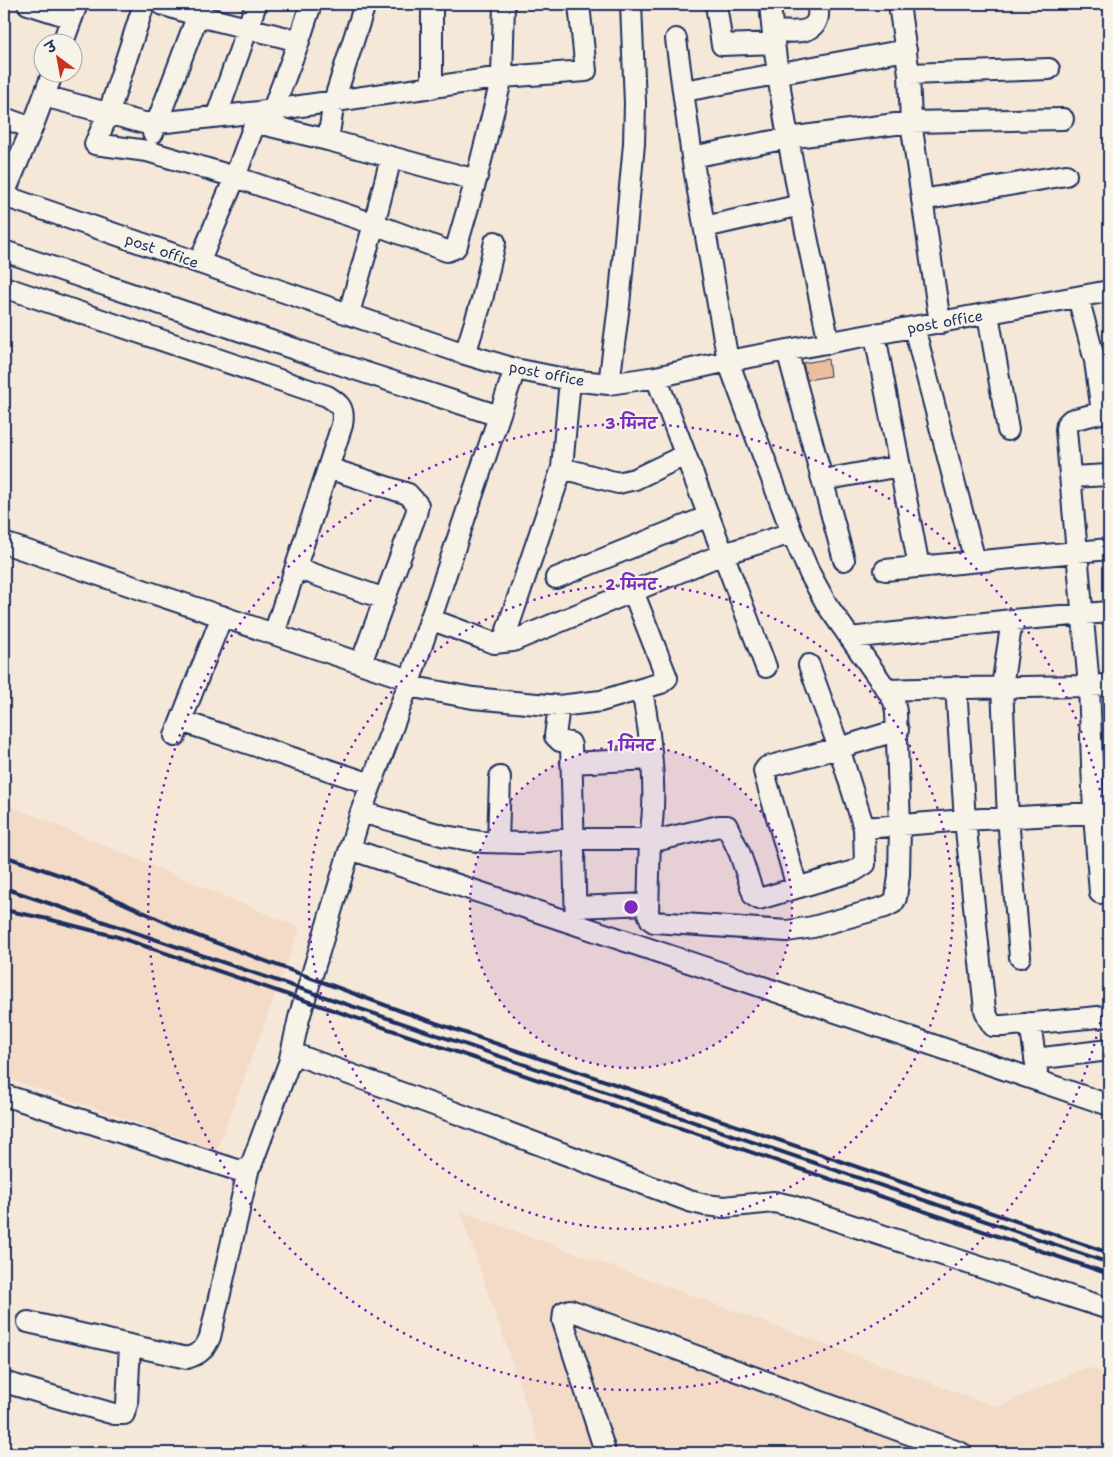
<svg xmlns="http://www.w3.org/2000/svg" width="1113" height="1457" viewBox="0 0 1113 1457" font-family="'Shantell Sans','Playpen Sans Deva',sans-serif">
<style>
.built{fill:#f3dbc7}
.building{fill:#edbd9e;stroke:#1b2f5e}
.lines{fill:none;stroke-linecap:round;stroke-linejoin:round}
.minor-casing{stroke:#1b2f5e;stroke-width:24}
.minor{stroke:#f7f3e8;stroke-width:20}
.rail{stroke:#1b2f5e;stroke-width:4}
.ring{fill:none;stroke:#7b2cbf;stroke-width:2.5;stroke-dasharray:2.5 5}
.labels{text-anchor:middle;stroke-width:4.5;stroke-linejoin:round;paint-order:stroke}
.street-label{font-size:15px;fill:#1b2f5e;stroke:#f7f3e8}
.centre{fill:#7b2cbf;stroke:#f7f3e8;stroke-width:2.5}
.ring-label{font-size:15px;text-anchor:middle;font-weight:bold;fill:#7b2cbf;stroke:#f7f3e8;stroke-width:4.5;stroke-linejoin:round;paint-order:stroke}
</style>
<rect width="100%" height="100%" fill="#f5e8d9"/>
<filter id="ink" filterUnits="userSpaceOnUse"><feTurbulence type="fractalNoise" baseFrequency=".02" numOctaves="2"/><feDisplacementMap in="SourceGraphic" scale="10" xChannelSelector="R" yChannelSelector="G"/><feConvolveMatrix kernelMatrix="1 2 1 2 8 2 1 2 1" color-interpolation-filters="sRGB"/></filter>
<g filter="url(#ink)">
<path class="built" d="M 4,803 L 300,928 L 217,1150 L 4,1077 Z
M 460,1211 L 997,1407 L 1087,1367 L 1109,1375 L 1109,1453 L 543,1453 Z"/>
<path class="building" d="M 828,359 L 830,376 L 807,380 L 803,363 Z"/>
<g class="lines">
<defs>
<path id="minor" d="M 28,4 L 72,18
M 144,4 L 109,112 L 95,144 L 147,151 L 235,177 L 374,224 L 447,251 L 455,248 L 457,245 L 476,180 L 502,77 L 504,4
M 161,4 L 199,16 L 299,41
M 432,4 L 432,88
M 716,4 L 722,45 L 774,43
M 770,4 C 780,118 806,231 829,343
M 899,4 L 909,74 L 911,122 L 940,323
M 773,31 C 785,31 812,36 817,20 C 819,16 818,9 818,4
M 63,42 L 77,4
M 909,74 L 1049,69
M 684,91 L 906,50
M 44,96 L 144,123 L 157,123 L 259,112 L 502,77 L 586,71 L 579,4
M 273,109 L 299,41 L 311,4
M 217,115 L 256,4
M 4,118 L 32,128
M 254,122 L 328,140 L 476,180
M 153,133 L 202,4
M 328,140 L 334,101 L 365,4
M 692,157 L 788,138 L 911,122 L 1063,119
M 4,194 L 32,128 L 53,72
M 4,196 L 465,354 L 515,369 L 570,380 L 609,384 L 656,377 L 728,361 L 1109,291
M 922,200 L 1066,175
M 705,227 L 801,205
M 4,251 L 348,367 L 499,416
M 199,263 L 235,177 L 259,112
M 4,287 L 327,396 C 340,404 345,408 342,425 L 274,634
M 1078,297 L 1095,361 L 1102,412
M 349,313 L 374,224 L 391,158
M 988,314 L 1008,430
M 914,327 L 975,561
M 875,335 L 919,567
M 787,350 L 844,560
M 465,354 L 482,300 L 495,242
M 656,377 L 766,667
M 609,384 L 619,305 L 634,144 L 635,103 L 631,4
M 328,468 L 408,494 L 418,505 L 416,514 L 361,663
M 562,468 L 618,483 L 635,479 L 685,455
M 1071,477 L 1109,475
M 823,480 L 900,466
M 4,543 L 410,680
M 296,568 L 385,599
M 885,570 L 1109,549
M 556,578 L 709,516
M 629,593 L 723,554 L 792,533
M 1012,620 L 1002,687 L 1008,818 L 1020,957
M 850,638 L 1012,620 L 1109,612
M 503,642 L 562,468 L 570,380
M 408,686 L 473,698 L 559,706 L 601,701 L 661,683 L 667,678 L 636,599 L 633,595 L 629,593 L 525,636 L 513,641 L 494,643 L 430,619
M 956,687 L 965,820 L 985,1010 L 988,1018 L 993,1026 L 1003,1026 L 1109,1016
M 887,690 C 961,687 1035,688 1109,685
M 559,706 L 555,736 L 560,741 L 570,743 L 571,746 L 576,924
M 181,721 L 371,784
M 175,736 L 222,616
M 571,763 L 651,759
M 361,812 L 445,836 L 482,842 L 523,843 L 574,839 L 645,839 L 650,836 C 658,792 650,733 642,690
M 864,828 L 965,820 L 1109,812
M 650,836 L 648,913 L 651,920 L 654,922 L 787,931 L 813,927 L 885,907 L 893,903 L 896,898 L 899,875 L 900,826 L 896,712 L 894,701 L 887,690 L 827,605 L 810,574 L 792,533 L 728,361 L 692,157 L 676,39
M 650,842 L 719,826 L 727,826 L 740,854 L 754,896 L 759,899 L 854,871 L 865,864 L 864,828 L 839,748 L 809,665
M 498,843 L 500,777
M 350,849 C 603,933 857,1018 1109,1105
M 797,887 L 766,779 L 764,771 L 767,767 L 839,748 L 898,730
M 1100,893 L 1094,814 L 1089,686 L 1066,430 L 1067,424 L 1071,420 L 1109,411
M 576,907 L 648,904
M 1030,1023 L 1037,1071
M 1035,1059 L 1109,1050
M 289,1063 L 299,1018 L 361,812 L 410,680 L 515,369
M 4,1095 L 237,1170 C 244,1170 248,1169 252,1163 L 289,1063 L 294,1057 L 300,1056 L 456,1113 L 689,1201 L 705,1205 L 724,1207 L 774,1202 L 792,1206 L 1109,1309
M 28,1322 L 187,1358 C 200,1354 205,1349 210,1337 L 249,1167
M 4,1382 L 114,1414 L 124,1414 L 127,1404 L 130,1345
M 604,1448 L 563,1321 L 564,1312 L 570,1310 L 961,1453"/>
</defs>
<use href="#minor" class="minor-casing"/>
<use href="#minor" class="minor"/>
<path class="rail" d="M 4,856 L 68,878 L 187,932 L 401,1011 L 1109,1253
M 4,888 L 1109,1263
M 4,910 L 48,919 L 118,937 L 1109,1274"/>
</g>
</g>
<circle cx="631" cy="907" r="161" fill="#7b2cbf" fill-opacity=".12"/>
<g class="ring">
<circle cx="631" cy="907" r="161"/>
<circle cx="631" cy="907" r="322"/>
<path d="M1109 978A483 483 0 1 1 1109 836"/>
</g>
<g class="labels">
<g class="street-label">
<text transform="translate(162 251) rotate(19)" y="5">post office</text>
<text transform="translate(945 322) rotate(-10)" y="5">post office</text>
<text transform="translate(547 374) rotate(11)" y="5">post office</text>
</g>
</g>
<circle cx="631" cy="907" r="8" class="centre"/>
<g class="ring-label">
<text x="631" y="429">3 मिनट</text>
<text x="631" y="590">2 मिनट</text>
<text x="631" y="751">1 मिनट</text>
</g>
<rect width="1113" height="1457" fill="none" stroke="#f7f3e8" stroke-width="20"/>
<rect x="10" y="10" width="1093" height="1437" fill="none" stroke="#1b2f5e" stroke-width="2" filter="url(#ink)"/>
<g transform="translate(58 58) rotate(328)"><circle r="24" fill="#f7f3e8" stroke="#9fa5b1"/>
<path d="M0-4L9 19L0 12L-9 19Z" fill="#c8321e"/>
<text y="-8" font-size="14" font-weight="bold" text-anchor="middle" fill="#1b2f5e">उ</text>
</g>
</svg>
